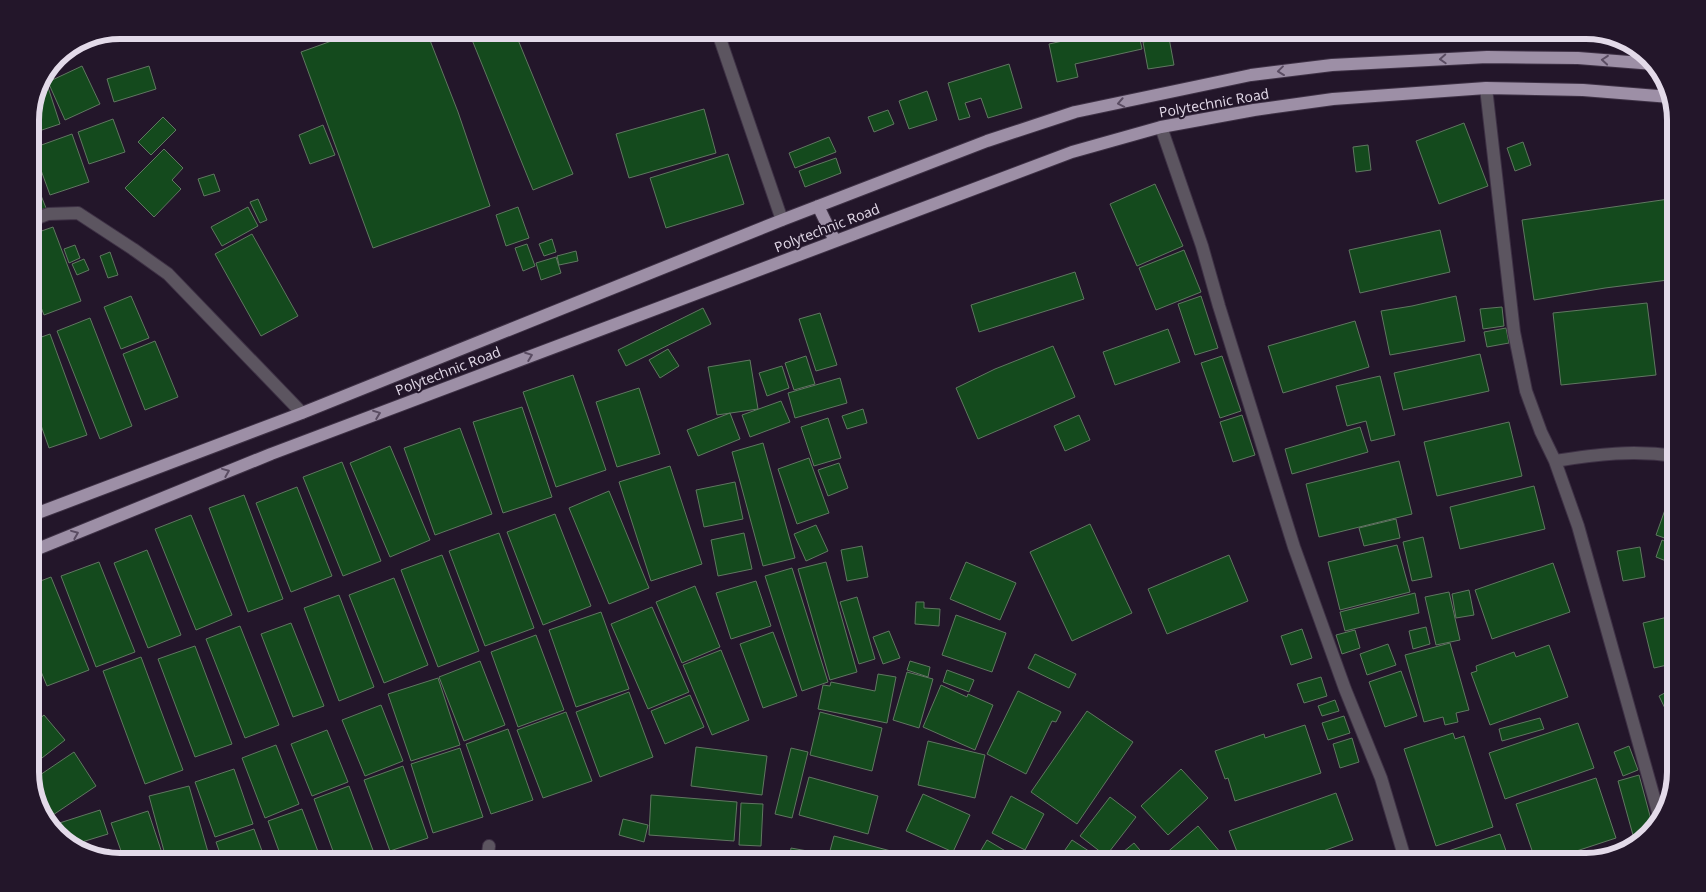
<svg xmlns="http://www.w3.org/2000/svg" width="1706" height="892" viewBox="0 0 1706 892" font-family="'Open Sans',sans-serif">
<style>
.building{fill:#144a1d;stroke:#607761}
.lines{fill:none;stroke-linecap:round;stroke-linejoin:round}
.street-casing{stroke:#3e3145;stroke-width:14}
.primary-casing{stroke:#3e3145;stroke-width:14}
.street{stroke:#5c5560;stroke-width:12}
.primary{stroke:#9d8fa6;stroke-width:12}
.oneway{stroke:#5a4c62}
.labels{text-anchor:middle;stroke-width:4;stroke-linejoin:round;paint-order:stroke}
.street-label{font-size:14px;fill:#e3dae9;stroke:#23162a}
.rim{fill:none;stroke:#e3dae9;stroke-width:6}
</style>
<rect width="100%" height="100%" fill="#23162a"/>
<path class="building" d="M 362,30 L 426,30 L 458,112 L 490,206 L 373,248 L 301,52 Z
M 468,30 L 514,30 L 573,174 L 533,190 Z
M 1113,30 L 1138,30 L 1142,49 L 1075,64 L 1078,77 L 1057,82 L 1049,44 Z
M 1169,38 L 1174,65 L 1148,69 L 1143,42 Z
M 1009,64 L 1022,108 L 988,118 L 981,98 L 965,103 L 970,117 L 959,120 L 948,83 Z
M 82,66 L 100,104 L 65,120 L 48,82 Z
M 149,66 L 156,89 L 114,102 L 107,79 Z
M 46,81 L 60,124 L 30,134 L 30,115 Z
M 927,91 L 937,120 L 909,129 L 899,101 Z
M 704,109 L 716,153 L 629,178 L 616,134 Z
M 888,110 L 894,124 L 874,132 L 868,117 Z
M 163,117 L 176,130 L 151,155 L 138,142 Z
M 113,119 L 125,152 L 89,164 L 78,132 Z
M 1464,123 L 1488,186 L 1439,204 L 1416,141 Z
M 323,125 L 335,155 L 310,164 L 299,135 Z
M 72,134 L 89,182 L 50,195 L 33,148 Z
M 829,137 L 836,152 L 795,168 L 789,153 Z
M 1523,142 L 1531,165 L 1515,171 L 1507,148 Z
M 1368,145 L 1371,170 L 1356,172 L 1353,147 Z
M 164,149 L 183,168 L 172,180 L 181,189 L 154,217 L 125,188 Z
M 728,154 L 744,204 L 666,228 L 650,178 Z
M 836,158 L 841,173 L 805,187 L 799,171 Z
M 30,168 L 46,208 L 30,214 Z
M 214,174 L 220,191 L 204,196 L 198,179 Z
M 1155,184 L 1183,246 L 1137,266 L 1110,204 Z
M 1676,198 L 1676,279 L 1605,288 L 1534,300 L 1522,220 Z
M 258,199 L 267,220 L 260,223 L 250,202 Z
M 248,207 L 258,226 L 222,246 L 211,227 Z
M 518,207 L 529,238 L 506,246 L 496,215 Z
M 53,227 L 81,301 L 44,315 L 30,279 L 30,235 Z
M 1440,230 L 1450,272 L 1360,293 L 1349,250 Z
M 252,234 L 298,316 L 261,336 L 215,254 Z
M 552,239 L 556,252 L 544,256 L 539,244 Z
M 527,244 L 535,266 L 523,271 L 515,248 Z
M 75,245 L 80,258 L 69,263 L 64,249 Z
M 1184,250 L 1201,292 L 1156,310 L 1139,268 Z
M 576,251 L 578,261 L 559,265 L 557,256 Z
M 110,252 L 118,275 L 108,278 L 100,256 Z
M 556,257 L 561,273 L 541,280 L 536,263 Z
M 84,259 L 89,270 L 77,275 L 72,264 Z
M 1075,272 L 1084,299 L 979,332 L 971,305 Z
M 131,296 L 149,338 L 121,349 L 104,307 Z
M 1201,296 L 1218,348 L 1195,355 L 1178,304 Z
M 1456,296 L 1465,341 L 1390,355 L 1381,311 L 1412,306 Z
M 30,301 L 36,315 L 30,318 Z
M 1647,303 L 1656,375 L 1561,385 L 1553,313 Z
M 1502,307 L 1504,326 L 1483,329 L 1480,309 Z
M 703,308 L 711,324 L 626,366 L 618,350 Z
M 820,313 L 837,365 L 816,371 L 799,319 Z
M 90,318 L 132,426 L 100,439 L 57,331 Z
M 1355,321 L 1369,367 L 1283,393 L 1268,346 Z
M 1506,328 L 1509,343 L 1487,347 L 1484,332 Z
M 1168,329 L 1180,362 L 1115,385 L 1103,352 Z
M 50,334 L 87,435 L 49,448 L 30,394 L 30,341 Z
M 155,341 L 178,397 L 145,410 L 123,354 Z
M 1053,346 L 1075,397 L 978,439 L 956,388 L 995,369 Z
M 668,349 L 679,366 L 660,378 L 649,360 Z
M 1480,354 L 1489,391 L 1403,410 L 1394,373 Z
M 806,356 L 815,384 L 794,390 L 785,363 Z
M 1222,356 L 1241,411 L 1220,418 L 1201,363 Z
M 750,360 L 758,409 L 717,415 L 708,367 Z
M 782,366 L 789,388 L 767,396 L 759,373 Z
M 1676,374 L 1676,407 L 1667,405 Z
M 573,375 L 606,470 L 556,487 L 523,392 Z
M 1380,376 L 1395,435 L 1371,441 L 1366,421 L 1347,426 L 1336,386 Z
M 840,378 L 847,403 L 795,418 L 788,393 Z
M 639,388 L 660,454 L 617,467 L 596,402 Z
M 781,401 L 790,422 L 750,437 L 742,415 Z
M 522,407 L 552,497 L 503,513 L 473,422 Z
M 863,409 L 867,423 L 847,429 L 842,416 Z
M 730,413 L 740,439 L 698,456 L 687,430 Z
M 1079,415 L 1090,440 L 1065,451 L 1054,426 Z
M 1242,415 L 1255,455 L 1233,462 L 1220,422 Z
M 828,418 L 841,458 L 814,466 L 801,427 Z
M 1509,422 L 1522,476 L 1437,496 L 1424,442 Z
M 1360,427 L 1368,452 L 1292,474 L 1285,449 Z
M 460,428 L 492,514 L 435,535 L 404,448 Z
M 30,429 L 40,454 L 30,458 Z
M 763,443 L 795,558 L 763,566 L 732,452 Z
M 390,446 L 430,540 L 390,557 L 350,463 Z
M 809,458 L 829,513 L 797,524 L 778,469 Z
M 1399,461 L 1412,514 L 1319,537 L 1306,484 Z
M 342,462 L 381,561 L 343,576 L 303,477 Z
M 839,463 L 848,488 L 828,496 L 818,470 Z
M 670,466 L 702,564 L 651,581 L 619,482 Z
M 1676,479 L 1676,542 L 1656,535 Z
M 735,482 L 743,519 L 704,527 L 696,490 Z
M 1534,486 L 1545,529 L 1460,549 L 1450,507 Z
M 297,487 L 332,576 L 291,592 L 256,503 Z
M 609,491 L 649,588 L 609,604 L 569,508 Z
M 244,495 L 283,599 L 248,612 L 209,508 Z
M 555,514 L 591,606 L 543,625 L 507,532 Z
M 191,515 L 232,615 L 196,630 L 155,529 Z
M 1396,519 L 1400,538 L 1364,546 L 1359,528 Z
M 1090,524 L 1132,613 L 1072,641 L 1030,552 Z
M 816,525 L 828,551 L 806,561 L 794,534 Z
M 499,533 L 534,628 L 485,646 L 449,551 Z
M 744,533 L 752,569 L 718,576 L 711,540 Z
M 1423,537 L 1432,577 L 1412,581 L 1403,542 Z
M 1662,540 L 1676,546 L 1676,565 L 1656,557 Z
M 1397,545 L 1410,592 L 1340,610 L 1328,562 Z
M 862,546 L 868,577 L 847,581 L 841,550 Z
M 1640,547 L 1645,577 L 1623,581 L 1617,551 Z
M 147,550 L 181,635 L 148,648 L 114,563 Z
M 442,555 L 479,651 L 438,667 L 401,570 Z
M 1229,555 L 1248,601 L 1167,634 L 1148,589 Z
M 99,562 L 135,652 L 96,667 L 61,576 Z
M 826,562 L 857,672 L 830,680 L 798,569 Z
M 966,562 L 1016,583 L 1000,620 L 950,599 Z
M 1553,563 L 1570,612 L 1492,639 L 1475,590 Z
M 792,568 L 828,682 L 802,691 L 765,576 Z
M 51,577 L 89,670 L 47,686 L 30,645 L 30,585 Z
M 394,578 L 428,665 L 384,683 L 349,595 Z
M 756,581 L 771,626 L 731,639 L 716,593 Z
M 695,586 L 720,647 L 682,663 L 656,602 Z
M 1469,590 L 1474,615 L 1456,618 L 1452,594 Z
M 1449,592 L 1460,640 L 1436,645 L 1425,597 Z
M 1415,593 L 1419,613 L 1345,631 L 1340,612 Z
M 339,595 L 374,687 L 339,701 L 304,608 Z
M 857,597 L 875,659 L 859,664 L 840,602 Z
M 916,602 L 924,602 L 924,608 L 940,609 L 939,626 L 915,624 Z
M 652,607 L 689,692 L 648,709 L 611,624 Z
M 601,612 L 629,689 L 576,707 L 549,630 Z
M 956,615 L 1006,633 L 992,672 L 942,655 Z
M 1676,615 L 1676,663 L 1654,668 L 1643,623 Z
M 291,623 L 324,706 L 293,717 L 261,634 Z
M 240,626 L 279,725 L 245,738 L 206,639 Z
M 1426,627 L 1430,644 L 1413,649 L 1409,631 Z
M 1302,629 L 1312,658 L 1291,665 L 1281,636 Z
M 1355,630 L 1360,648 L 1342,654 L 1336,635 Z
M 889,631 L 900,658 L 883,664 L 873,637 Z
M 773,632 L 797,696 L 763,708 L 740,644 Z
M 536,635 L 564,710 L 518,727 L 491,652 Z
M 1450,643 L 1469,710 L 1456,713 L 1458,722 L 1445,725 L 1443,717 L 1424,722 L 1405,655 Z
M 1388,644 L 1396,665 L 1367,675 L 1360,654 Z
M 1549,645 L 1568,697 L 1490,725 L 1471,673 L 1477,671 L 1476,666 L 1514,652 L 1516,657 Z
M 195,646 L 232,744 L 195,757 L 158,659 Z
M 721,650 L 749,720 L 712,735 L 683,665 Z
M 1035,654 L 1076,674 L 1069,688 L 1028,668 Z
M 141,657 L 183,770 L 145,784 L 103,671 Z
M 480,661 L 505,725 L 464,741 L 439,677 Z
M 910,661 L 930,667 L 928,677 L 907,670 Z
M 947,670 L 974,680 L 969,692 L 943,682 Z
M 1401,671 L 1417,716 L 1385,727 L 1369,682 Z
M 907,672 L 933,679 L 919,728 L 893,720 Z
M 878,674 L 896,677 L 887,723 L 818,709 L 823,685 L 830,686 L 831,682 L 875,691 Z
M 1321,677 L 1327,696 L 1304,703 L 1297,684 Z
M 438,678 L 460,745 L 411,761 L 388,694 Z
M 941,685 L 967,697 L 968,694 L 993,705 L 975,750 L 923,727 Z
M 1676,687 L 1676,731 L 1659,696 Z
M 1018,691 L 1061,712 L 1056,722 L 1052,721 L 1026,774 L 987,754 Z
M 629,692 L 653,757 L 600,777 L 576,712 Z
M 690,695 L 704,727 L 665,744 L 651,711 Z
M 1335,700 L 1339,711 L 1322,716 L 1318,706 Z
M 381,705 L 403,761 L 365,776 L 342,720 Z
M 1087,711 L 1133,742 L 1077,824 L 1031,792 Z
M 566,712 L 592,781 L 543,798 L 517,730 Z
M 820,712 L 882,728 L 872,771 L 810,755 Z
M 44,715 L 65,740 L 33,765 L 30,761 L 30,726 Z
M 1344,716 L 1350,733 L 1328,740 L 1322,723 Z
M 1540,718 L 1544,729 L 1502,741 L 1499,729 Z
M 1578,723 L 1594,768 L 1505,799 L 1489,753 Z
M 1305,725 L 1321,773 L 1235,801 L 1228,778 L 1225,779 L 1215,751 L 1264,734 L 1265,738 Z
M 508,729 L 533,800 L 491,814 L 466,744 Z
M 327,730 L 348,782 L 312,796 L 291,744 Z
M 1453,733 L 1455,739 L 1464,736 L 1493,827 L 1436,846 L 1404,749 Z
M 1352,738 L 1359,762 L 1340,768 L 1333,744 Z
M 928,741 L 985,755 L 975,798 L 918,785 Z
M 276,745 L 299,804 L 265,818 L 242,758 Z
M 1629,746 L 1638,770 L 1623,776 L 1614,752 Z
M 696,747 L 767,756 L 762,795 L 691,786 Z
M 460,748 L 483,817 L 433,833 L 411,764 Z
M 791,748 L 808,752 L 792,818 L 775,814 Z
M 74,752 L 96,786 L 47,819 L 41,811 L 31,781 Z
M 403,766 L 428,838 L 390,851 L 364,780 Z
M 234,769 L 253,824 L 215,837 L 195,782 Z
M 1181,769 L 1208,798 L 1168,835 L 1141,806 Z
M 1639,775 L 1653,827 L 1636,846 L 1618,781 Z
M 809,777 L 878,796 L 868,834 L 799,815 Z
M 1596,778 L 1616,838 L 1543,862 L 1536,862 L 1516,804 Z
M 189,786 L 208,852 L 167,862 L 149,796 Z
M 349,786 L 374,853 L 350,862 L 337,862 L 314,799 Z
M 1336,793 L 1353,840 L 1293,862 L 1241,862 L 1229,831 Z
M 923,794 L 970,815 L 953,852 L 906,831 Z
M 651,795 L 737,802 L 734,841 L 649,835 Z
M 1011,796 L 1044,814 L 1025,850 L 992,833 Z
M 1110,797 L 1136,817 L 1106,856 L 1080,836 Z
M 741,803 L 763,804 L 761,846 L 739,845 Z
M 302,809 L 322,862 L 283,862 L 268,821 Z
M 100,810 L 108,834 L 72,845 L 50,826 Z
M 148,811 L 165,862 L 125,862 L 111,823 Z
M 623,819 L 648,825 L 644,842 L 619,835 Z
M 1198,826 L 1227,860 L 1225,862 L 1159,862 L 1158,860 Z
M 254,829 L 266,862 L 223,862 L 216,842 Z
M 1500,834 L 1510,862 L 1435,862 L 1433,856 Z
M 834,836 L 891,851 L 889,862 L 827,862 Z
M 987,840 L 1024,862 L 974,862 Z
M 1072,840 L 1104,861 L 1106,862 L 1062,862 L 1058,860 Z
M 1134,843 L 1150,862 L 1121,862 L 1117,857 Z
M 791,848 L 824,854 L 823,862 L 789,862 Z
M 109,849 L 113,860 L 90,855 Z
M 211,854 L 214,862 L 188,862 Z
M 1352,857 L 1354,862 L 1339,862 Z
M 906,858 L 917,862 L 905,862 Z"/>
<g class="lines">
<defs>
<path id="street" d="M 717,30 L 782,220
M 1486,88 L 1514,332 L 1526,391 L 1541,432 L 1555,461 L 1578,526 L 1660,819
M 1161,127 L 1202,246 L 1219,306 L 1294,547 L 1345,689 L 1381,778 L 1406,862
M 30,221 L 48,214 L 78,213 L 133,249 L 168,274 L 302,413
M 1555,461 C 1598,454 1633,450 1676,456
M 487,862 L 489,846"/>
<path id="primary" d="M 818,206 L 835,241
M 30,516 L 302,413 L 782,220 L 987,141 L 1075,112 L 1251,75 L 1332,65 L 1487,57 L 1578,58 L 1654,64
M 30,552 L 271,454 L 1072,152 L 1161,127 L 1254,110 L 1333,99 L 1486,88 L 1583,90 L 1670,97"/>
</defs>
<use href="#street" class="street-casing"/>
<use href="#primary" class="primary-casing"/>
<use href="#street" class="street"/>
<use href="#primary" class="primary"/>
</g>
<defs><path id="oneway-chevron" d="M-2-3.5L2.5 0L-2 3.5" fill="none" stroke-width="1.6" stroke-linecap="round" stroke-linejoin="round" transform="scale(1.25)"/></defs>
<g class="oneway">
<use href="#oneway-chevron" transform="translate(1443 59) rotate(177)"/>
<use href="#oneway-chevron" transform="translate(1605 60) rotate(-175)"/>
<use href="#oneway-chevron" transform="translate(1281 71) rotate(173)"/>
<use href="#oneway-chevron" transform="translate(1121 103) rotate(169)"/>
<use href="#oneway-chevron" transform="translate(529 356) rotate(-21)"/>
<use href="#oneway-chevron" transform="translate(377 414) rotate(-21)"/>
<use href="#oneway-chevron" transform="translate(226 472) rotate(-22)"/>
<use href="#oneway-chevron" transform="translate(75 534) rotate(-22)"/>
</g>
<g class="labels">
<g class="street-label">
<text transform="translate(1214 103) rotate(-10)" y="5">Polytechnic Road</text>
<text transform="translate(827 228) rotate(-21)" y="5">Polytechnic Road</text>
<text transform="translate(448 371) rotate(-21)" y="5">Polytechnic Road</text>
</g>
</g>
<path d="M0 0H1706V892H0ZM120 39H1586A81 81 0 0 1 1667 120V772A81 81 0 0 1 1586 853H120A81 81 0 0 1 39 772V120A81 81 0 0 1 120 39Z" fill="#23162a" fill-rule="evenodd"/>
<path class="rim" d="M120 39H1586A81 81 0 0 1 1667 120V772A81 81 0 0 1 1586 853H120A81 81 0 0 1 39 772V120A81 81 0 0 1 120 39Z"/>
</svg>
